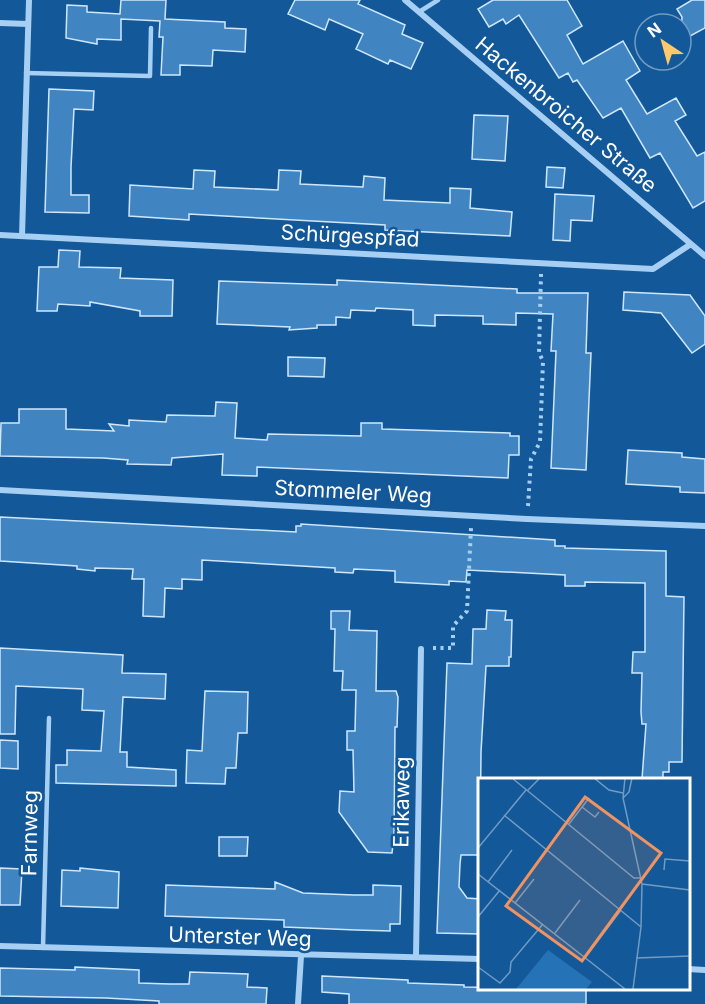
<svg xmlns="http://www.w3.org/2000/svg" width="705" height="1004" viewBox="0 0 705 1004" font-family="Inter,sans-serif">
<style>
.building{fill:#4084c2;stroke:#cee7fd;stroke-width:1.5}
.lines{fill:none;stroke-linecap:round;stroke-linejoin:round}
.path{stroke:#a6cff3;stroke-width:4;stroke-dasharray:3 4.5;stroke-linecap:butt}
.service{stroke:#a6cff3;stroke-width:4.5}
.minor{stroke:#a6cff3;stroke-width:6}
.labels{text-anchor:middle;stroke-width:5;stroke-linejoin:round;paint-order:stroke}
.street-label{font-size:21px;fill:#fff;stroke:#135899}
.inset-road{fill:none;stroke:#719bc2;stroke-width:1.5}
.view{fill:#f09361;fill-opacity:0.15;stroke:#f09361;stroke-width:3}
.inset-edge{fill:none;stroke:#fff;stroke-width:3}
</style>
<rect width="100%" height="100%" fill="#135899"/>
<path class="building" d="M 121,0 L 166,0 L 165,19 L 225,22 L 225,28 L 246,29 L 245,52 L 213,50 L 212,66 L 180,65 L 180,75 L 161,75 L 163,37 L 159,37 L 160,21 L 121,19 L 121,40 L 97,39 L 97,44 L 66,38 L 67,5 L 87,6 L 87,12 L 120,14 Z
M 295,0 L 360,0 L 358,4 L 405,25 L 402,34 L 423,43 L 411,69 L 390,60 L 388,64 L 356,49 L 363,34 L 329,19 L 325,30 L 288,14 Z
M 493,0 L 567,0 L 582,26 L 567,35 L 583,64 L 623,41 L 640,71 L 626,80 L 647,114 L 676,98 L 686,115 L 675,121 L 697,156 L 705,152 L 705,201 L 693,208 L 660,153 L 650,158 L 621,108 L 603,118 L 577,80 L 573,82 L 568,73 L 559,78 L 519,15 L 506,24 L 503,19 L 489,27 L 478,9 Z
M 692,0 L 705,0 L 705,28 L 681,41 L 682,17 L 677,9 Z
M 49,89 L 94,91 L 93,110 L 74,109 L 71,167 L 71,195 L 89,195 L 89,213 L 45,212 Z
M 474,115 L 508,116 L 505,161 L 472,159 Z
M 547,167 L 565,168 L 563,188 L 546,187 Z
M 194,170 L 215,171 L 214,187 L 278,190 L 279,170 L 301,171 L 300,184 L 363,187 L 364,176 L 385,178 L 384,200 L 450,203 L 450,188 L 471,189 L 470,208 L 512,212 L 510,236 L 385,230 L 385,225 L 189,214 L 189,220 L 129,216 L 130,185 L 193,189 Z
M 555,194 L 594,196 L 592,221 L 571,220 L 570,241 L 553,240 Z
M 59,250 L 80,251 L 79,267 L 121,268 L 120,278 L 173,280 L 172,316 L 140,316 L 140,311 L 90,302 L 90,306 L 58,304 L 57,311 L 37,311 L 39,267 L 58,267 Z
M 337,280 L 517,289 L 517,293 L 588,293 L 586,353 L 591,353 L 586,470 L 551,468 L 556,351 L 551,351 L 553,314 L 516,313 L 516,325 L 483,324 L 483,316 L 435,315 L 435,326 L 413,325 L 413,310 L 376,308 L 375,311 L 351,310 L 350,318 L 336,317 L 336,325 L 317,325 L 317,328 L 289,330 L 290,327 L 217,324 L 219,281 L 337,285 Z
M 624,292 L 690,295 L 705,316 L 705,344 L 692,353 L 661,313 L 623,310 Z
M 288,357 L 325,358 L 324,377 L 288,376 Z
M 216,402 L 237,403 L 235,438 L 267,440 L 268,434 L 361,436 L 361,423 L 382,423 L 382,429 L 510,433 L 510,436 L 519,436 L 519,455 L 509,455 L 508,478 L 257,467 L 257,476 L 222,475 L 223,454 L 172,458 L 171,465 L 127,464 L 128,460 L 103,458 L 0,456 L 1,423 L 19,423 L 19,409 L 66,409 L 66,429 L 114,431 L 109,424 L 129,426 L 129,420 L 166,422 L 167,415 L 215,416 Z
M 628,450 L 682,453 L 682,457 L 705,459 L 705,493 L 680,492 L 680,487 L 626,484 Z
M 0,517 L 296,532 L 296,526 L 301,526 L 301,524 L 555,540 L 555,546 L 565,546 L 565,548 L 666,551 L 666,596 L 684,597 L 682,762 L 669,762 L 669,772 L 663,772 L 663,779 L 642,779 L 646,724 L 642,724 L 641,712 L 642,673 L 632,673 L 633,652 L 645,652 L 645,583 L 585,582 L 585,586 L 565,586 L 565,575 L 467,570 L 466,582 L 449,581 L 449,585 L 395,582 L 395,571 L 354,569 L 353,573 L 335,572 L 335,568 L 202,560 L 202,580 L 182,579 L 182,589 L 165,588 L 164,617 L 143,616 L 144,579 L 132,579 L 133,569 L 95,568 L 95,571 L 77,569 L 77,566 L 0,561 Z
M 487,610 L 506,611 L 505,620 L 512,620 L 511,657 L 509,657 L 509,666 L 486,666 L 481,752 L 480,845 L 479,855 L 461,855 L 460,864 L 459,887 L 467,898 L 480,899 L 480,934 L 437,933 L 447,663 L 472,664 L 473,629 L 486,629 Z
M 331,611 L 350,611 L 349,630 L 377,631 L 376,691 L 396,691 L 398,697 L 397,727 L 395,727 L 394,836 L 392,853 L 368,852 L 339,812 L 340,791 L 354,792 L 353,750 L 347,750 L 347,731 L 355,731 L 356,690 L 342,690 L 343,671 L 334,671 L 335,629 L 331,629 Z
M 0,648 L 123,655 L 122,673 L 166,674 L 165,699 L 123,697 L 120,752 L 127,752 L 127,767 L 176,770 L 176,786 L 56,783 L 56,765 L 67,765 L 67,750 L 101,751 L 104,711 L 82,710 L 83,689 L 16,686 L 15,734 L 0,734 Z
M 205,691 L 248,692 L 247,733 L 238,733 L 236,768 L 226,768 L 225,784 L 186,783 L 187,750 L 202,751 Z
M 0,740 L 18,741 L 18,769 L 0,768 Z
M 219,837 L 248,837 L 247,856 L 219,856 Z
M 0,868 L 22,869 L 20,905 L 0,905 Z
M 80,868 L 119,872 L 118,908 L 61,906 L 62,870 L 80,871 Z
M 275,882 L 303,893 L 354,895 L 373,895 L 373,885 L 401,886 L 400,924 L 390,924 L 390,931 L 356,930 L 284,927 L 284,920 L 165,916 L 166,885 L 275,889 Z
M 75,967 L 139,970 L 139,983 L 170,984 L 189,984 L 190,972 L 248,974 L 247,987 L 267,988 L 266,1004 L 159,1004 L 159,1001 L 106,998 L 0,996 L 0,968 L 75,970 Z
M 322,976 L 408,980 L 408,983 L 464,985 L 464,987 L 586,989 L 586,1004 L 349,1004 L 349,994 L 322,992 Z"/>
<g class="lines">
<path class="path" d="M 528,506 L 531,459 L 540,442 L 543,361 L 539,353 L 541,274
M 433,648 L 453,648 L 453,626 L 467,611 L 471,528"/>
<path class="service" d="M 419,12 L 438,0
M 26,73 L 150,76 L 151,28
M 43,948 L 49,718"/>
<path class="minor" d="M 405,0 L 705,256
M 0,23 L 28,24
M 0,235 L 653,269 L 691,244
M 22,236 L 29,0
M 0,490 L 527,519 L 705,526
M 0,946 L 480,959
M 416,956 L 421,649
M 688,969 L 705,970
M 298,1004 L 301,956"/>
</g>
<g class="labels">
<g class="street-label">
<text transform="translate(566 115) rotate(40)" y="7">Hackenbroicher Straße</text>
<text transform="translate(350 236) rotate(3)" y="7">Schürgespfad</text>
<text transform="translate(353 492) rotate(3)" y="7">Stommeler Weg</text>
<text transform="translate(402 802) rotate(-89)" y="7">Erikaweg</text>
<text transform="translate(30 833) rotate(-89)" y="7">Farnweg</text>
<text transform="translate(240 937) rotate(2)" y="7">Unterster Weg</text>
</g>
</g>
<g transform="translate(478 778)">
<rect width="212" height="212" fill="#135899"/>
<path d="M 70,172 L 114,204 L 108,211 L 38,211 Z" fill="#2672b7"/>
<path class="inset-road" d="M 34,0 L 156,100 L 163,100M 116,0 L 131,12 L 145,15M 147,0 L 145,20 L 164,106 L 163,149 L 155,211M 49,13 L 62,0M 145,20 L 151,14 L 154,0M 104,29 L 117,39 L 121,34M 26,37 L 163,149M 91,46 L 111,20M 0,70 L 48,12M 186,92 L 187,81 L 212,83M 0,96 L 147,211M 10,104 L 34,72M 164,106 L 212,112M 37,125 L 56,101M 0,139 L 22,112M 77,155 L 102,122M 107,180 L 143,132M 158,180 L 212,178M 0,189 L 22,205 L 32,194 L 33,184 L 65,146"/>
<path class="view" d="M 107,19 L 183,75 L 104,183 L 28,128 Z"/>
<rect width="212" height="212" class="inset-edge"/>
</g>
<g transform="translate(663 42) rotate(324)"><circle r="28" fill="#135899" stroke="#719bc2" stroke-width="1.5"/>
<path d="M0-4.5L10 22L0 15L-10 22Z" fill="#ffc868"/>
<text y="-9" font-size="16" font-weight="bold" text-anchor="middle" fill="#ffffff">N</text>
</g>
</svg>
